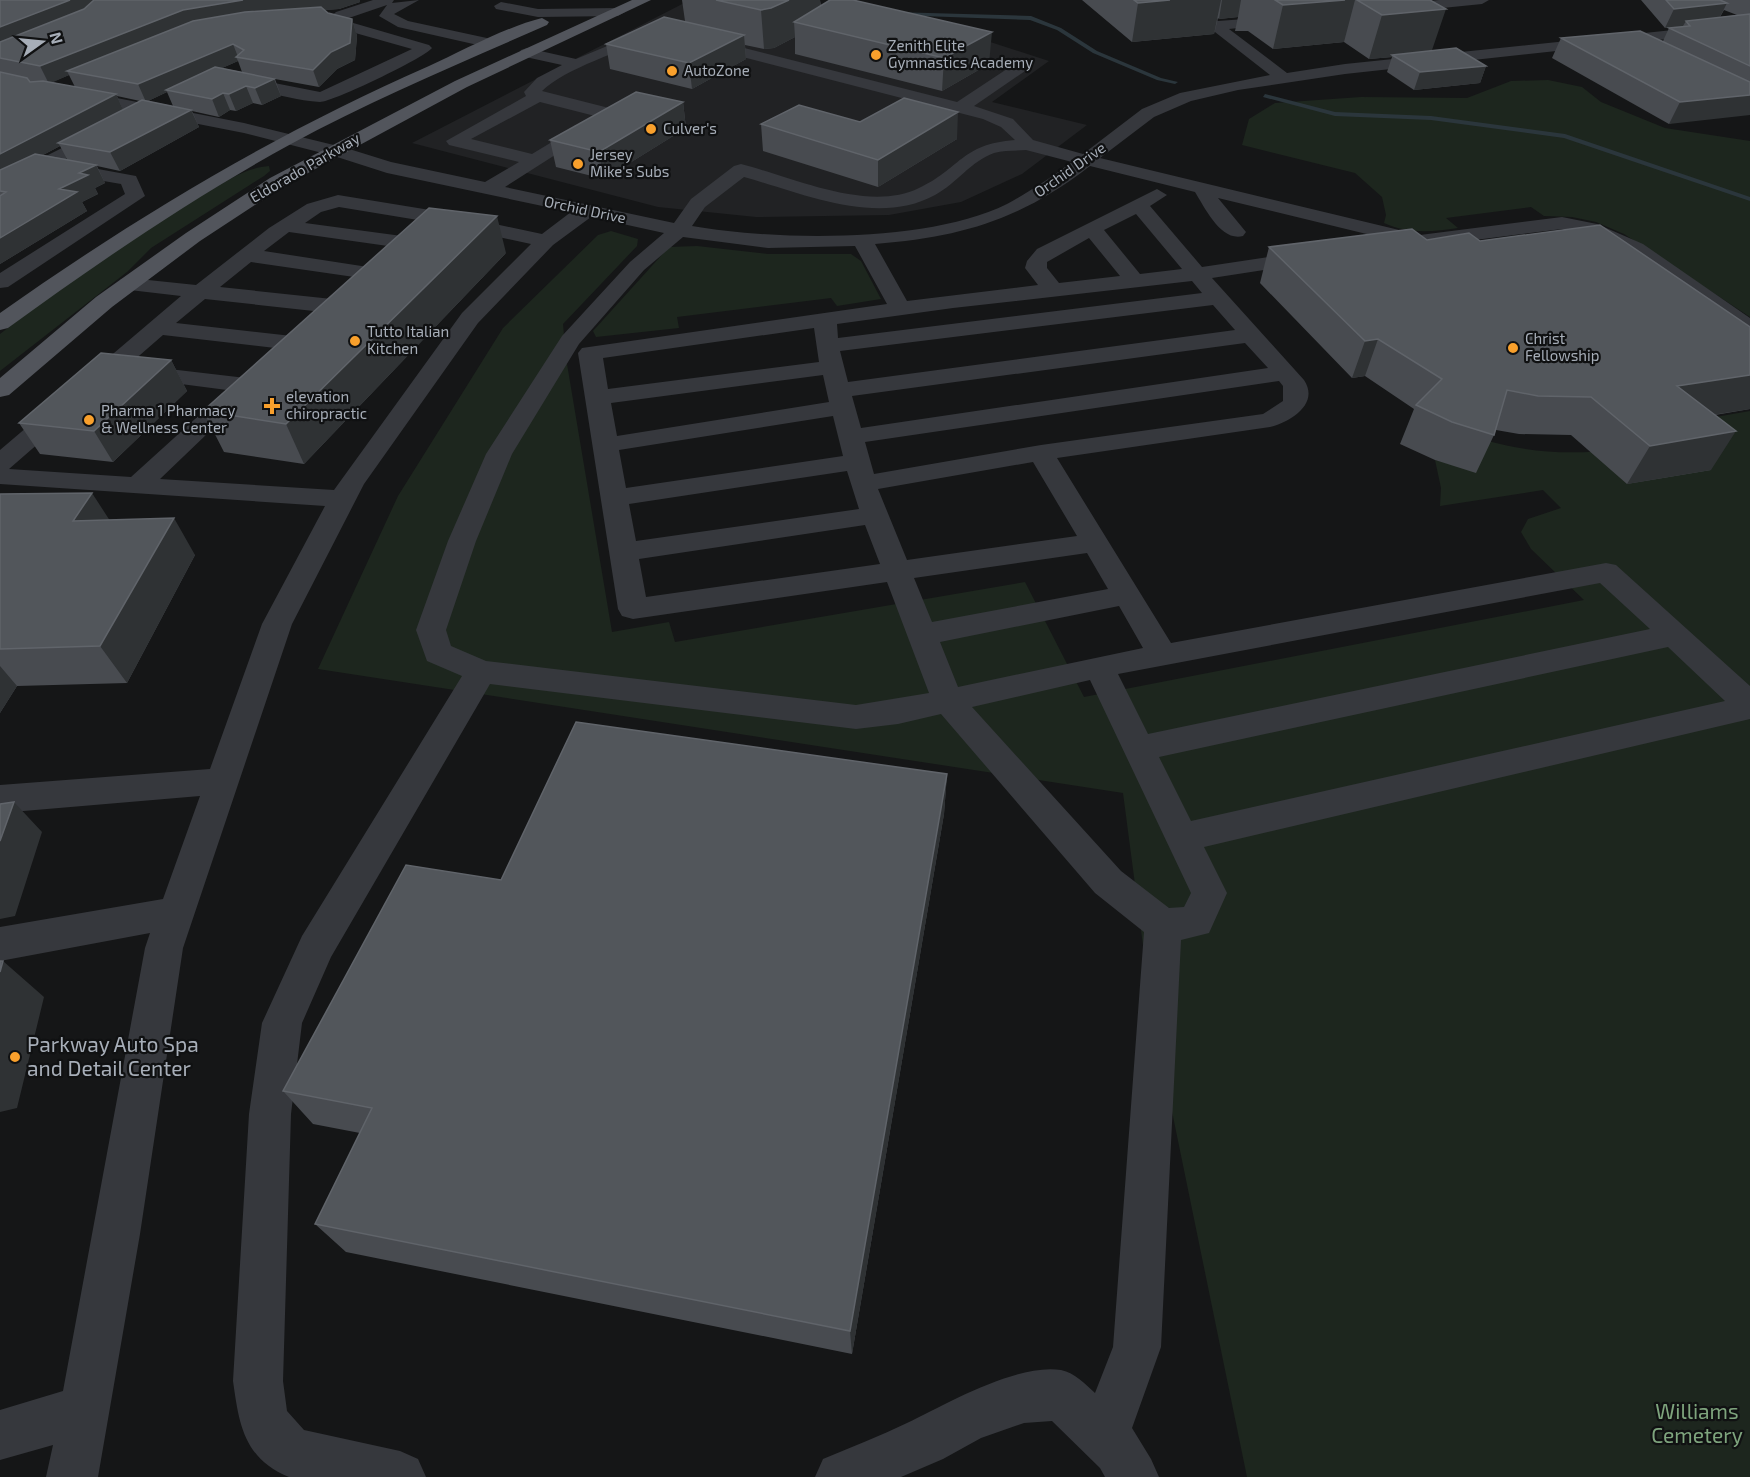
<svg xmlns="http://www.w3.org/2000/svg" width="1750" height="1477" viewBox="0 0 1750 1477" font-family="'Exo 2',sans-serif">
<style>
.built{fill:#212224}
.green{fill:#1d261e}
.lines{fill:none;stroke-linecap:round;stroke-linejoin:round}
.stream{fill:#2b363c;fill-rule:evenodd}
.minor{fill:#36383d;fill-rule:evenodd}
.major{fill:#52555c;fill-rule:evenodd}
.wall{fill:#484b50;fill-rule:evenodd}
.shaded-wall{fill:#2f3234}
.building{fill:#52565b;stroke:#60646a;stroke-width:1.5}
.poi-dot{fill:#f9a02c;stroke:#101112;stroke-width:2}
.labels{text-anchor:middle;stroke-width:4.5;stroke-linejoin:round;paint-order:stroke}
.far-poi-label{font-size:15px;fill:#a7aeb8;stroke:#101112;text-anchor:start}
.far-street-label{font-size:15px;fill:#a7aeb8;stroke:#101112}
.near-poi-label{font-size:21px;fill:#a7aeb8;stroke:#101112;text-anchor:start}
.near-park-label{font-size:21px;fill:#7ea47d;stroke:#101112}
</style>
<rect width="100%" height="100%" fill="#151617"/>
<path class="built" d="M 690,0 L 978,38 L 1049,61 L 992,102 L 1087,125 L 1022,174 L 961,202 L 889,215 L 756,217 L 658,207 L 412,143 Z"/>
<path class="green" d="M 1548,80 L 1582,87 L 1601,102 L 1665,128 L 1750,141 L 1750,317 L 1624,234 L 1596,222 L 1572,217 L 1544,216 L 1531,207 L 1446,218 L 1458,228 C 1433,232 1407,234 1384,223 L 1386,215 L 1382,197 L 1355,173 L 1242,145 L 1249,119 L 1275,103 L 1361,97 L 1467,98 L 1511,81 Z
M 269,166 L 270,171 L 264,176 L 151,248 L 127,272 L 0,371 L 0,334 C 65,284 132,235 203,195 C 225,182 244,168 269,166 Z
M 611,231 L 638,239 L 637,246 L 563,324 L 566,358 L 612,632 L 669,622 L 675,642 L 1025,582 L 1084,697 L 1584,600 L 1531,549 L 1521,532 L 1528,519 L 1561,508 L 1543,490 L 1440,506 L 1441,488 L 1435,460 L 1476,471 L 1488,441 C 1537,454 1570,454 1620,450 L 1627,484 L 1710,469 L 1629,432 L 1750,411 L 1750,1477 L 1247,1477 L 1152,1014 L 1123,793 L 318,669 L 398,496 L 503,328 L 598,235 Z
M 697,246 L 768,254 L 851,254 L 861,261 L 881,299 L 837,306 L 831,298 L 677,317 L 679,328 L 596,337 L 593,331 L 669,247 Z"/>
<g class="lines">
<path class="stream" d="M 893,12 L 1031,16 L 1061,28 L 1097,51 L 1161,78 L 1178,82 L 1175,84 L 1157,80 L 1093,53 L 1057,30 L 1030,20 L 895,15 Z
M 1265,94 L 1335,112 L 1431,116 L 1565,134 L 1750,197 L 1750,201 L 1564,138 L 1431,120 L 1335,116 L 1263,97 Z"/>
<path class="minor" d="M 373,0 L 394,0 L 392,3 L 419,0 L 394,14 L 408,21 L 496,40 L 499,43 L 491,48 L 398,27 L 379,16 L 387,5 L 343,20 L 429,45 L 432,48 C 424,58 333,102 320,102 C 292,100 262,90 234,85 L 226,80 L 234,75 L 320,92 L 412,49 L 334,27 L 327,20 L 336,12 Z
M 1174,0 L 1190,0 L 1218,21 L 1287,16 L 1289,19 L 1287,22 L 1282,23 L 1229,29 L 1287,73 L 1345,64 L 1750,22 L 1750,30 L 1345,74 L 1238,90 L 1191,101 L 1154,117 L 1100,158 L 1420,235 L 1562,217 L 1597,224 L 1643,244 L 1750,318 L 1750,335 L 1742,333 L 1629,252 L 1591,235 L 1562,229 L 1420,247 L 1218,198 L 1246,232 L 1243,236 C 1221,242 1205,208 1195,192 L 1090,166 C 1020,220 962,237 875,244 L 907,301 L 1038,285 L 1025,268 L 1027,261 L 1037,249 L 1157,189 L 1167,195 L 1150,206 L 1202,267 L 1308,251 L 1315,253 L 1318,257 L 1315,261 L 1308,263 L 1212,278 L 1304,380 C 1320,404 1290,422 1270,427 L 1057,458 L 1171,643 L 1606,563 L 1616,565 L 1750,686 L 1750,719 L 1204,847 L 1227,893 L 1209,933 L 1181,940 L 1161,1347 L 1132,1428 L 1151,1459 L 1159,1477 L 1105,1477 L 1100,1468 L 1052,1421 L 1024,1423 L 981,1438 L 943,1459 L 901,1477 L 815,1477 L 823,1459 C 851,1447 880,1436 907,1423 C 946,1404 1017,1363 1061,1370 C 1075,1373 1085,1384 1095,1393 L 1113,1347 L 1144,932 L 1095,893 L 941,714 L 898,724 L 856,729 L 490,684 L 331,957 L 302,1023 L 291,1114 L 283,1381 L 287,1411 L 304,1430 L 400,1451 L 418,1459 L 426,1477 L 289,1477 C 244,1459 239,1424 233,1381 L 249,1114 L 262,1023 L 302,936 L 462,676 L 427,661 L 416,630 L 448,541 L 486,454 L 562,336 L 630,262 L 664,233 L 591,217 L 553,245 L 478,323 L 364,484 L 292,624 L 183,948 L 140,1234 L 98,1477 L 46,1477 L 53,1445 L 0,1460 L 0,1410 L 63,1391 L 145,948 L 150,933 L 0,961 L 0,927 L 163,899 L 200,796 L 0,813 L 0,785 L 210,769 L 262,624 L 325,506 L 0,484 L 0,450 L 181,296 L 121,289 L 118,284 L 121,279 L 129,278 L 196,285 L 269,228 L 307,204 L 338,195 L 430,210 L 542,234 L 571,212 L 387,173 L 334,156 L 244,133 L 0,85 L 0,75 L 244,123 L 346,148 L 391,162 L 485,182 L 519,162 L 449,145 L 446,141 L 526,96 L 524,92 L 537,78 L 562,65 L 521,56 L 519,53 L 521,50 L 527,48 L 576,59 L 648,29 L 656,34 L 653,37 C 624,50 564,69 542,91 L 609,108 L 613,118 L 505,187 L 674,223 L 691,199 L 734,166 L 741,164 C 792,177 868,213 919,188 C 960,169 961,144 1015,140 L 1001,127 L 983,119 L 696,45 L 693,42 L 696,39 L 701,37 L 957,102 L 1016,63 L 1028,63 L 1030,66 L 1028,69 L 974,106 L 1013,119 L 1033,140 L 1083,154 L 1142,109 L 1180,93 L 1270,75 ZM 540,102 L 595,116 L 532,154 L 471,139 ZM 1026,150 L 1072,162 C 1052,177 1029,192 1007,204 C 929,243 777,241 692,226 L 705,207 L 744,177 C 802,193 877,227 935,195 C 956,184 971,161 994,153 C 1004,150 1016,151 1026,150 ZM 339,207 L 430,222 L 531,244 L 462,313 L 334,490 L 160,479 L 258,385 L 255,380 L 246,378 L 135,365 L 127,367 L 123,372 L 127,377 L 227,390 L 131,477 L 9,469 L 163,335 L 292,350 L 300,348 L 303,343 L 300,338 L 292,336 L 176,323 L 205,299 L 332,313 L 340,311 L 343,306 L 340,301 L 332,299 L 220,287 L 251,262 L 368,279 L 375,277 L 379,273 L 375,269 L 368,267 L 264,251 L 289,232 L 402,248 L 409,246 L 412,242 L 409,238 L 402,236 L 305,223 L 321,212 ZM 1136,214 L 1182,269 L 1140,274 L 1104,230 ZM 683,237 L 768,248 L 855,246 L 887,304 L 582,348 L 578,353 L 618,609 L 622,616 L 633,619 L 887,582 L 929,693 L 856,705 L 486,661 L 451,646 L 446,630 L 476,541 L 512,454 L 579,344 L 644,270 ZM 1089,238 L 1120,276 L 1059,283 L 1047,268 L 1047,262 ZM 1192,281 L 1202,293 L 838,338 L 837,324 L 953,308 ZM 1213,305 L 1235,330 L 848,382 L 840,351 ZM 814,328 L 819,362 L 608,389 L 603,358 ZM 1245,343 L 1268,368 L 861,428 L 852,396 ZM 823,375 L 829,402 L 617,436 L 611,403 ZM 1279,381 L 1283,386 L 1283,401 L 1263,414 L 1041,445 L 874,474 L 865,442 ZM 833,416 L 843,456 L 626,488 L 619,450 ZM 1033,462 L 1077,536 L 907,560 L 878,489 ZM 847,471 L 859,509 L 636,541 L 629,504 ZM 865,525 L 880,564 L 646,597 L 639,559 ZM 1087,553 L 1108,589 L 932,622 L 914,578 ZM 1600,583 L 1650,629 L 1148,734 L 1118,674 ZM 1119,606 L 1143,648 L 958,687 L 940,642 ZM 1668,647 L 1725,701 L 1191,821 L 1159,757 ZM 1090,680 L 1191,893 L 1184,907 L 1169,908 L 1121,871 L 972,707 Z
M 1439,0 L 1489,0 L 1482,4 L 1393,13 L 1386,9 L 1393,5 Z
M 501,2 L 538,9 L 618,8 L 625,12 L 618,16 L 538,17 L 496,9 L 494,6 Z
M 104,127 L 113,132 L 110,136 L 60,162 L 136,176 L 145,196 L 8,287 L 0,288 L 0,273 L 125,194 L 121,184 L 57,173 L 49,168 L 0,192 L 0,179 Z"/>
<path class="major" d="M 632,0 L 651,0 L 467,87 L 284,186 L 200,241 L 112,307 L 9,395 L 0,397 L 0,378 L 96,297 L 186,233 L 270,178 L 455,81 Z
M 542,18 L 549,22 L 547,25 C 461,63 374,99 291,144 C 192,198 99,262 8,328 L 0,330 L 0,313 C 136,217 276,133 429,66 C 462,51 508,26 542,18 Z"/>
</g>
<path class="wall" d="M 0,0 L 360,0 L 360,2 L 339,9 L 324,10 L 328,13 L 352,19 L 357,36 L 355,60 L 337,69 L 319,87 L 275,79 L 281,96 L 262,105 L 253,103 L 236,111 L 230,110 L 219,117 L 192,111 L 199,127 L 120,171 L 97,166 L 105,183 L 95,188 L 98,194 L 82,202 L 87,211 L 0,264 ZM 238,61 L 242,72 L 222,68 ZM 69,75 L 75,87 L 52,82 ZM 167,92 L 173,106 L 148,101 ZM 117,96 L 140,101 L 123,110 ZM 60,146 L 67,159 L 43,155 Z
M 682,0 L 820,0 L 821,6 L 989,64 L 942,91 L 795,54 L 795,37 L 774,48 L 764,49 L 745,45 L 746,59 L 692,89 L 610,69 L 606,44 L 685,21 Z
M 1082,0 L 1430,0 L 1432,51 L 1486,66 L 1480,83 L 1414,90 L 1387,72 L 1392,57 L 1369,59 L 1344,42 L 1273,49 L 1248,31 L 1235,31 L 1238,17 L 1219,19 L 1218,18 L 1214,34 L 1132,42 Z
M 1641,0 L 1750,0 L 1750,95 L 1669,124 L 1552,58 L 1561,38 L 1663,41 L 1669,28 L 1683,26 L 1665,28 ZM 1724,10 L 1737,15 L 1720,17 Z
M 683,102 L 686,128 L 604,179 L 556,167 L 550,140 Z
M 860,122 L 957,139 L 878,187 L 763,151 L 761,124 Z
M 1427,240 L 1480,241 L 1750,327 L 1750,409 L 1715,415 L 1711,470 L 1627,484 L 1571,435 L 1519,434 L 1496,430 L 1494,435 L 1476,473 L 1435,460 L 1400,444 L 1414,409 L 1365,376 L 1352,378 L 1260,283 L 1269,247 Z
M 506,253 L 304,464 L 224,452 L 203,411 Z
M 171,360 L 187,391 L 113,462 L 40,454 L 19,423 Z
M 0,494 L 110,520 L 195,555 L 127,683 L 17,686 L 0,713 Z
M 947,774 L 944,814 L 852,1354 L 346,1252 L 315,1224 L 360,1133 L 313,1124 L 283,1091 L 501,880 Z"/>
<path class="shaded-wall" d="M 70,0 L 97,0 L 80,15 L 0,47 L 0,27 Z
M 243,0 L 360,0 L 360,2 L 339,9 L 251,16 L 67,71 L 69,75 L 49,84 L 40,66 L 183,10 Z
M 747,0 L 820,0 L 821,23 L 794,22 L 795,37 L 774,48 L 764,49 L 761,10 Z
M 1170,0 L 1221,0 L 1214,34 L 1132,42 L 1138,3 Z
M 1222,0 L 1241,0 L 1238,17 L 1219,19 Z
M 1275,0 L 1355,0 L 1344,42 L 1273,49 L 1283,5 Z
M 1727,3 L 1717,23 L 1686,21 L 1683,26 L 1665,28 L 1674,9 Z
M 1446,9 L 1431,53 L 1392,55 L 1392,57 L 1369,59 L 1382,15 Z
M 352,19 L 357,36 L 355,60 L 337,69 L 319,87 L 313,70 Z
M 992,32 L 989,64 L 942,91 L 944,58 Z
M 744,35 L 746,59 L 692,89 L 689,63 Z
M 233,44 L 238,57 L 236,57 L 238,61 L 171,91 L 166,90 L 167,92 L 146,102 L 138,84 Z
M 1486,66 L 1480,83 L 1414,90 L 1420,72 Z
M 274,79 L 281,96 L 262,105 L 255,88 Z
M 246,86 L 253,103 L 236,111 L 229,94 Z
M 223,93 L 230,110 L 219,117 L 212,99 Z
M 116,94 L 124,112 L 58,143 L 60,146 L 0,178 L 0,154 Z
M 1750,95 L 1750,115 L 1669,124 L 1680,102 Z
M 683,102 L 686,128 L 604,179 L 599,152 Z
M 191,110 L 199,127 L 120,171 L 110,152 Z
M 958,112 L 957,139 L 878,187 L 878,160 Z
M 96,165 L 105,183 L 95,188 L 98,194 L 82,202 L 87,211 L 0,264 L 0,238 L 79,173 Z
M 497,216 L 506,253 L 304,464 L 286,424 Z
M 1378,339 L 1365,376 L 1352,378 L 1365,341 Z
M 171,360 L 187,391 L 113,462 L 94,431 Z
M 1750,375 L 1750,409 L 1654,424 L 1677,386 Z
M 1736,431 L 1711,470 L 1627,484 L 1650,446 Z
M 92,493 L 116,530 L 73,521 Z
M 174,518 L 195,555 L 127,683 L 100,646 Z
M 0,666 L 17,686 L 0,713 Z
M 947,774 L 944,814 L 852,1354 L 850,1331 Z
M 14,802 L 42,832 L 15,916 L 0,919 L 0,841 Z
M 3,961 L 44,997 L 17,1108 L 0,1112 L 0,972 Z"/>
<path class="building" d="M 0,0 L 70,0 L 0,27 Z
M 94,0 L 243,0 L 183,10 L 40,66 L 0,58 L 0,42 L 84,9 Z
M 716,0 L 789,0 L 771,8 L 761,10 Z
M 830,0 L 853,0 L 992,32 L 944,58 L 794,22 Z
M 1134,0 L 1170,0 L 1138,3 Z
M 1275,0 L 1345,0 L 1283,5 Z
M 1357,0 L 1430,0 L 1446,9 L 1382,15 Z
M 1666,0 L 1720,0 L 1727,3 L 1674,9 Z
M 321,7 L 328,13 L 352,19 L 350,43 L 331,52 L 313,70 L 236,57 L 244,50 L 233,44 L 138,84 L 67,71 L 193,21 L 245,12 Z
M 1750,14 L 1750,66 L 1669,28 L 1690,26 L 1686,21 Z
M 664,17 L 744,35 L 689,63 L 606,44 Z
M 1640,31 L 1750,82 L 1750,95 L 1680,102 L 1561,38 Z
M 1456,48 L 1486,66 L 1420,72 L 1392,55 Z
M 215,67 L 274,79 L 255,88 L 246,86 L 229,94 L 223,93 L 212,99 L 166,90 Z
M 0,72 L 27,78 L 30,82 L 43,81 L 116,94 L 0,154 Z
M 636,92 L 683,102 L 599,152 L 550,140 Z
M 904,98 L 958,112 L 878,160 L 761,124 L 799,105 L 860,122 Z
M 142,100 L 191,110 L 110,152 L 58,143 Z
M 35,154 L 96,165 L 79,173 L 88,175 L 59,189 L 77,192 L 0,238 L 0,196 L 6,192 L 0,191 L 0,170 Z
M 429,208 L 497,216 L 286,424 L 203,411 Z
M 1600,225 L 1750,327 L 1750,375 L 1677,386 L 1736,431 L 1650,446 L 1591,397 L 1538,396 L 1507,390 L 1494,435 L 1452,422 L 1416,405 L 1442,379 L 1378,339 L 1365,341 L 1269,247 L 1412,229 L 1427,240 L 1469,233 L 1480,241 Z
M 101,353 L 171,360 L 94,431 L 19,423 Z
M 92,493 L 73,521 L 174,518 L 100,646 L 0,649 L 0,494 Z
M 576,722 L 947,774 L 850,1331 L 315,1224 L 372,1108 L 283,1091 L 406,865 L 501,880 Z
M 14,802 L 0,841 L 0,804 Z
M 0,961 L 3,961 L 0,972 Z"/>
<g class="poi-dot">
<circle cx="876" cy="55" r="6"/>
<circle cx="672" cy="71" r="6"/>
<circle cx="651" cy="129" r="6"/>
<circle cx="578" cy="164" r="6"/>
<circle cx="355" cy="341" r="6"/>
<circle cx="1513" cy="348" r="6"/>
<path d="M269 397h6v6h6v6h-6v6h-6v-6h-6v-6h6z"/>
<circle cx="89" cy="420" r="6"/>
<circle cx="15" cy="1057" r="6"/>
</g>
<g class="labels">
<g class="far-poi-label">
<text x="888" y="51">Zenith Elite<tspan x="888" dy="17">Gymnastics Academy</tspan></text>
<text x="684" y="76">AutoZone</text>
<text x="663" y="134">Culver's</text>
<text x="590" y="160">Jersey<tspan x="590" dy="17">Mike's Subs</tspan></text>
<text x="367" y="337">Tutto Italian<tspan x="367" dy="17">Kitchen</tspan></text>
<text x="1525" y="344">Christ<tspan x="1525" dy="17">Fellowship</tspan></text>
<text x="286" y="402">elevation<tspan x="286" dy="17">chiropractic</tspan></text>
<text x="101" y="416">Pharma 1 Pharmacy<tspan x="101" dy="17">&amp; Wellness Center</tspan></text>
</g>
<g class="far-street-label">
<text transform="translate(305 168) rotate(-30)" y="5">Eldorado Parkway</text>
<text transform="translate(1070 170) rotate(-35)" y="5">Orchid Drive</text>
<text transform="translate(585 210) rotate(12)" y="5">Orchid Drive</text>
</g>
<g class="near-poi-label">
<text x="27" y="1052">Parkway Auto Spa<tspan x="27" dy="24">and Detail Center</tspan></text>
</g>
<g class="near-park-label">
<text x="1697" y="1419">Williams<tspan x="1697" dy="24">Cemetery</tspan></text>
</g>
</g>
<g transform="translate(42 42) rotate(75)" stroke="#101112" stroke-width="4.5" paint-order="stroke">
<path d="M0-4.5L10 22L0 15L-10 22Z" fill="#a7aeb8"/>
<text y="-9" font-size="16" font-weight="bold" text-anchor="middle" fill="#a7aeb8">N</text>
</g>
</svg>
